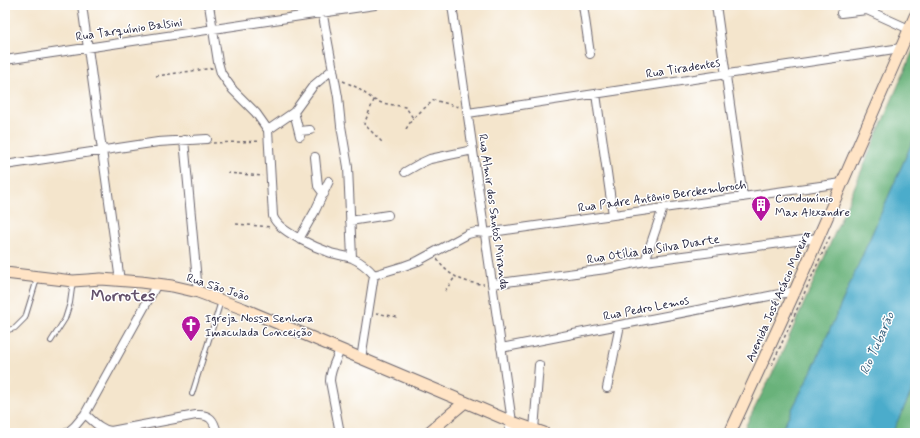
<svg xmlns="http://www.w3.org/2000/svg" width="920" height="438" viewBox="0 0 920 438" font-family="Mynerve,sans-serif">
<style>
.forest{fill:#69b27a;stroke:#466a5a}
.water{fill:#4caccb;stroke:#376783}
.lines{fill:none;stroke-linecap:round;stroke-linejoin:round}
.lane-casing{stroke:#6c666e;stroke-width:6}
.street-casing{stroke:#6c666e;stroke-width:10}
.secondary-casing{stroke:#6c666e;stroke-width:13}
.path{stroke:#6c666e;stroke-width:1.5;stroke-dasharray:3 3;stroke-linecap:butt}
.lane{stroke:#fff;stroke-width:4}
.street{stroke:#fff;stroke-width:8}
.secondary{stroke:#ffe4c6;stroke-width:11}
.labels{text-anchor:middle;stroke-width:3;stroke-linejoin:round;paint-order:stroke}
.street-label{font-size:12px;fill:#22223b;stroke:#fff}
.poi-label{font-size:12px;fill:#22223b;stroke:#fff;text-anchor:start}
.water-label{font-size:13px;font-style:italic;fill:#35607c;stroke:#fff}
.district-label{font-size:16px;font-weight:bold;fill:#64526c;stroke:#fff}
</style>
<rect width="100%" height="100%" fill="#fff"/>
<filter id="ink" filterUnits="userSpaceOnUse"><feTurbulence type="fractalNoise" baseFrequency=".025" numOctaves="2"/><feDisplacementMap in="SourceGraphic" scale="8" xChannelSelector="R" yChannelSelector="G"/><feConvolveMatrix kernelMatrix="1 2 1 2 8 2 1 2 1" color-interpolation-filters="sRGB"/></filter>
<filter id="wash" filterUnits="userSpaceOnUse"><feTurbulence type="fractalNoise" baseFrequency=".012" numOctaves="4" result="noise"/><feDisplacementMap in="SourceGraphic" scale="16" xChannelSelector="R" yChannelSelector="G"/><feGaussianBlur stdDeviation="0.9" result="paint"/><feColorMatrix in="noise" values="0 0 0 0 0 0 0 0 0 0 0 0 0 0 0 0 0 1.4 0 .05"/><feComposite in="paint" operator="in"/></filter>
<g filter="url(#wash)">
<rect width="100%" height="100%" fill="#f4e5cc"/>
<path class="forest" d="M 915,46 L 915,136 L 813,368 L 780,433 L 742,433 L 778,362 L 824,258 Z
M 915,384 L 915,433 L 892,433 L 893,430 Z"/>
<path class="water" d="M 915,136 L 915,384 L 892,433 L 780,433 L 813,368 Z"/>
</g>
<g filter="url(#ink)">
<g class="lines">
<defs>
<path id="lane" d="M 5,331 L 15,328 L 25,318 L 37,279
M 51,341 L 65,319 L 70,303 L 73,281
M 192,394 L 221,301"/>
<path id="street" d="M 82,5 L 120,281
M 209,5 L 218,62 L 221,73 L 233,90 L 256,113 L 268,130 L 273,216 C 277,231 317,248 331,253 C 338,255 346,256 352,258 C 361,262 368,268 374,275 L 404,266 L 418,261 L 468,234 L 476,232 L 485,233 L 842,183
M 321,5 L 338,97 L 341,126 L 348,167 L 352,258
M 452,5 L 512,422 L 508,433
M 583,5 L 590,54
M 716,5 L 743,197
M 841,13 L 867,10 L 909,29
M 5,60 L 375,5
M 596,94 L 613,215
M 294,112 L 300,136
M 468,113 L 901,48
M 268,130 L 294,112 L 313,86 L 333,69
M 300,131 L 310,130
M 184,140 L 198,292
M 315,157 L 318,186 L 324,194
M 5,165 L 158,142 L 207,139
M 405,172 L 419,164 L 430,159 L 473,150
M 350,221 L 388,215
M 299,239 L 315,211 L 329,181
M 645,261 L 663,208
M 492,284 L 606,269 L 645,261 L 818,238
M 501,348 L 795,291
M 361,359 L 374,275
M 607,388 L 620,325
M 85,414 C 93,421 101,430 111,431 L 196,415 C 210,414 214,420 217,433
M 534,430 L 539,365
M 67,433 L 75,426 L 85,414 L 157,284
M 340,433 L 330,381 C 330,370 336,360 340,350"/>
<path id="secondary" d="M 5,273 L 73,281 L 101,279 L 141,282 L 172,286 L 198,292 L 244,309 L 465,402 L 512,422 L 544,433
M 428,433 L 465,402
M 730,433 L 795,291 L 915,16"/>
</defs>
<use href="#lane" class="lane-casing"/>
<use href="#street" class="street-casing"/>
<use href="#secondary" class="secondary-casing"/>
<path class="path" d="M 156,76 L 213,68
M 343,81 L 356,87 L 374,100 L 382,103 L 405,107 L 407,109 L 413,118 L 434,100 L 459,107
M 374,100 L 364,124 L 383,143
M 406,129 L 413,118
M 213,143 L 261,141
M 227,173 L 263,176
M 236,224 L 271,227
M 437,259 C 447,275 465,284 484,284
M 445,291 L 455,277
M 376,313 L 397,317
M 772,365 L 831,234"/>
<use href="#lane" class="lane"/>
<use href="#street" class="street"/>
<use href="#secondary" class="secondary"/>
</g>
</g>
<defs>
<symbol id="building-pin" viewBox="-11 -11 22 30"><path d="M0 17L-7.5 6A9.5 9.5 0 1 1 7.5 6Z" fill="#b5179e" stroke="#fff"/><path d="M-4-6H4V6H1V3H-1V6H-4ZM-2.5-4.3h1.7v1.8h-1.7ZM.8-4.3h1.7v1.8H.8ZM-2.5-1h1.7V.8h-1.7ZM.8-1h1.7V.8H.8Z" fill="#fff"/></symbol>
<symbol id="church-pin" viewBox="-11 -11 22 30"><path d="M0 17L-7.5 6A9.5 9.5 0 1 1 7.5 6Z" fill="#b5179e" stroke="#fff"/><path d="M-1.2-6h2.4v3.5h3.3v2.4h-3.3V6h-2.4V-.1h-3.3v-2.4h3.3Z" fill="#fff"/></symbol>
</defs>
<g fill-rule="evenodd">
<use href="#building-pin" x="750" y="194" width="22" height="30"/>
<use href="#church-pin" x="180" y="314" width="22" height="30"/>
</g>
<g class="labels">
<g class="street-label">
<text transform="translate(129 29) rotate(-8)" y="4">Rua Tarquínio Balsini</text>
<text transform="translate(683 68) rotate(-9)" y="4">Rua Tiradentes</text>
<text transform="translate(662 196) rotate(-8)" y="4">Rua Padre Antônio Berckembroch</text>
<text transform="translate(494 212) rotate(82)" y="4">Rua Almir dos Santos Miranda</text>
<text transform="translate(653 249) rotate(-9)" y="4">Rua Otília da Silva Duarte</text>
<text transform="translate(218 287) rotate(18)" y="4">Rua São João</text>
<text transform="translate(778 296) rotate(-66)" y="4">Avenida José Acácio Moreira</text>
<text transform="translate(646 308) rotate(-11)" y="4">Rua Pedro Lemos</text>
</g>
<g class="poi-label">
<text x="775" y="202">Condomínio<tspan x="775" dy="14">Max Alexandre</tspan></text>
<text x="205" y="322">Igreja Nossa Senhora<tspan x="205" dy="14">Imaculada Conceição</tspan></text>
</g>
<g class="water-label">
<text transform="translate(876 343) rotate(-66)" y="5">Rio Tubarão</text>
</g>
<g class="district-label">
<text x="123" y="301">Morrotes</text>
</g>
</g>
<rect width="920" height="438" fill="none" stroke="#fff" stroke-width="20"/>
</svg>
